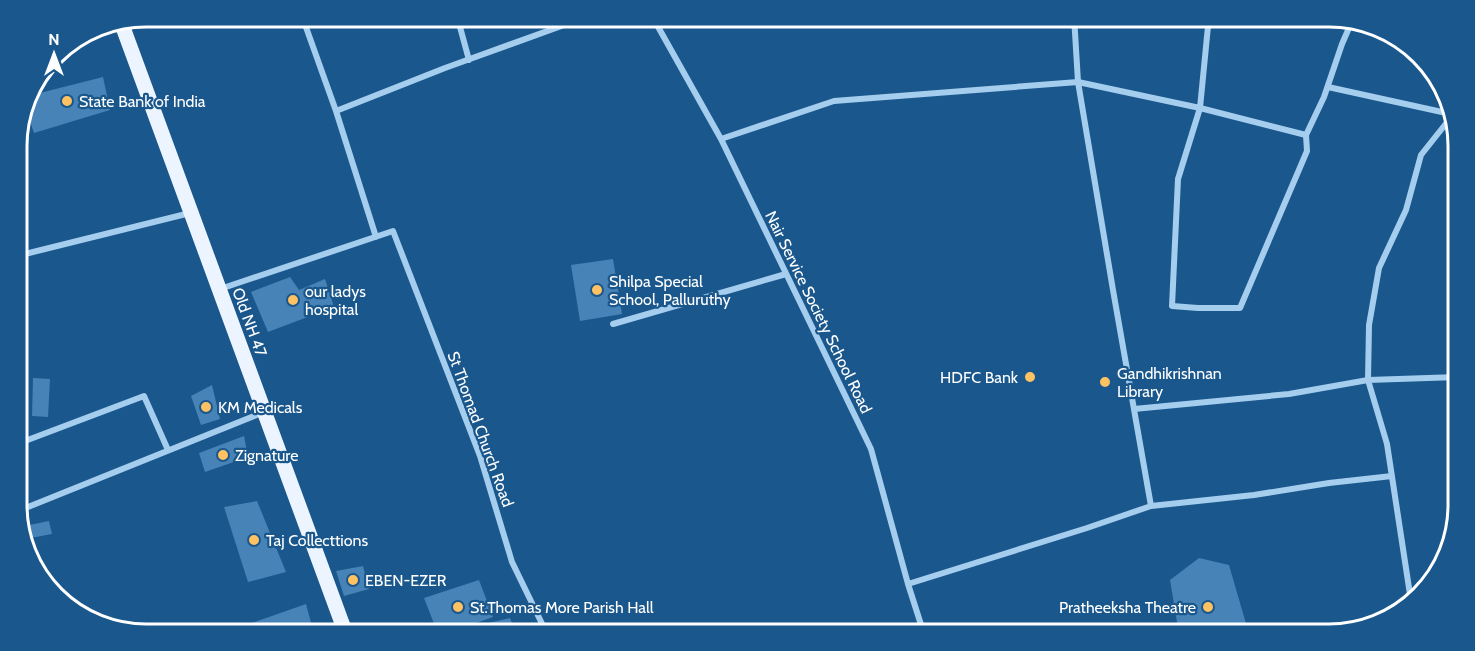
<svg xmlns="http://www.w3.org/2000/svg" width="1475" height="651" viewBox="0 0 1475 651" font-family="Cabin,sans-serif">
<style>
.building{fill:#4783b6}
.lines{fill:none;stroke-linecap:round;stroke-linejoin:round}
.street{stroke:#a5cdee;stroke-width:6}
.primary{stroke:#ecf5ff;stroke-width:15}
.poi-dot{fill:#ffc262;stroke:#1a578c;stroke-width:2}
.labels{text-anchor:middle;stroke-width:4.5;stroke-linejoin:round;paint-order:stroke}
.poi-label{font-size:16px;fill:#fff;stroke:#1a578c;text-anchor:start}
.street-label{font-size:16px;fill:#fff;stroke:#1a578c}
.rim{fill:none;stroke:#fff;stroke-width:3}
</style>
<rect width="100%" height="100%" fill="#1a578c"/>
<path class="building" d="M 103,77 L 110,110 L 34,133 L 25,106 L 28,96 Z
M 613,259 L 622,314 L 580,321 L 571,265 Z
M 290,277 L 299,290 L 325,279 L 334,307 L 268,332 L 251,292 Z
M 33,378 L 50,379 L 48,417 L 32,416 Z
M 212,385 L 220,419 L 201,425 L 191,396 Z
M 244,436 L 248,457 L 205,472 L 199,453 Z
M 257,501 L 286,572 L 248,582 L 224,507 Z
M 49,521 L 52,534 L 25,539 L 20,527 Z
M 1199,558 L 1229,565 L 1249,634 L 1179,634 L 1170,580 Z
M 363,566 L 369,589 L 344,596 L 336,571 Z
M 479,580 L 493,617 L 446,634 L 438,634 L 424,598 Z
M 306,604 L 314,634 L 220,634 Z
M 510,618 L 516,634 L 461,634 L 475,626 Z"/>
<g class="lines">
<path class="street" d="M 302,16 L 336,111 L 376,237
M 457,16 L 469,60
M 652,16 L 721,139 L 871,449 L 908,584 L 924,634
M 657,25 L 708,16
M 1328,87 L 1451,114
M 1200,108 L 1306,135 L 1307,151 L 1240,308 L 1198,308 L 1172,306 L 1178,179 Z
M 336,111 L 445,68 L 589,16
M 1306,135 L 1324,97 L 1342,44 L 1352,21
M 721,139 L 834,101 L 1078,82 L 1074,16
M 17,256 L 190,213
M 220,289 L 393,231 L 480,456 L 512,562 L 547,634
M 613,324 L 786,274
M 1134,409 L 1289,394 L 1368,380 L 1369,325 L 1379,268 L 1406,210 L 1421,155 L 1452,116
M 17,444 L 144,396 L 168,450
M 1151,506 L 1254,495 L 1329,483 L 1392,476
M 18,511 L 264,412
M 908,584 L 1087,528 L 1151,506 L 1113,290 L 1078,82 L 1200,108 L 1209,16
M 1411,601 L 1387,444 L 1368,380 L 1458,377"/>
<path class="primary" d="M 121,22 L 346,634"/>
</g>
<g class="poi-dot">
<circle cx="67" cy="101" r="6"/>
<circle cx="597" cy="290" r="6"/>
<circle cx="293" cy="300" r="6"/>
<circle cx="1030" cy="377" r="6"/>
<circle cx="1105" cy="382" r="6"/>
<circle cx="206" cy="407" r="6"/>
<circle cx="223" cy="455" r="6"/>
<circle cx="254" cy="540" r="6"/>
<circle cx="353" cy="580" r="6"/>
<circle cx="458" cy="607" r="6"/>
<circle cx="1208" cy="607" r="6"/>
</g>
<g class="labels">
<g class="poi-label">
<text x="79" y="107">State Bank of India</text>
<text x="609" y="287">Shilpa Special<tspan x="609" dy="18">School, Palluruthy</tspan></text>
<text x="305" y="297">our ladys<tspan x="305" dy="18">hospital</tspan></text>
<text x="1117" y="379">Gandhikrishnan<tspan x="1117" dy="18">Library</tspan></text>
<text x="1018" y="383" text-anchor="end">HDFC Bank</text>
<text x="218" y="413">KM Medicals</text>
<text x="235" y="461">Zignature</text>
<text x="266" y="546">Taj Collecttions</text>
<text x="365" y="586">EBEN-EZER</text>
<text x="470" y="613">St.Thomas More Parish Hall</text>
<text x="1196" y="613" text-anchor="end">Pratheeksha Theatre</text>
</g>
<g class="street-label">
<text transform="translate(819 312) rotate(64)" y="6">Nair Service Society School Road</text>
<text transform="translate(250 322) rotate(70)" y="6">Old NH 47</text>
<text transform="translate(481 429) rotate(70)" y="6">St Thomad Church Road</text>
</g>
</g>
<path d="M0 0H1475V651H0ZM146 27H1329A119 119 0 0 1 1448 146V505A119 119 0 0 1 1329 624H146A119 119 0 0 1 27 505V146A119 119 0 0 1 146 27Z" fill="#1a578c" fill-rule="evenodd"/>
<path class="rim" d="M146 27H1329A119 119 0 0 1 1448 146V505A119 119 0 0 1 1329 624H146A119 119 0 0 1 27 505V146A119 119 0 0 1 146 27Z"/>
<g transform="translate(54 54)" stroke="#1a578c" stroke-width="4.5" paint-order="stroke">
<path d="M0-4.5L10 22L0 15L-10 22Z" fill="#ffffff"/>
<text y="-9" font-size="16" font-weight="bold" text-anchor="middle" fill="#ffffff">N</text>
</g>
</svg>
